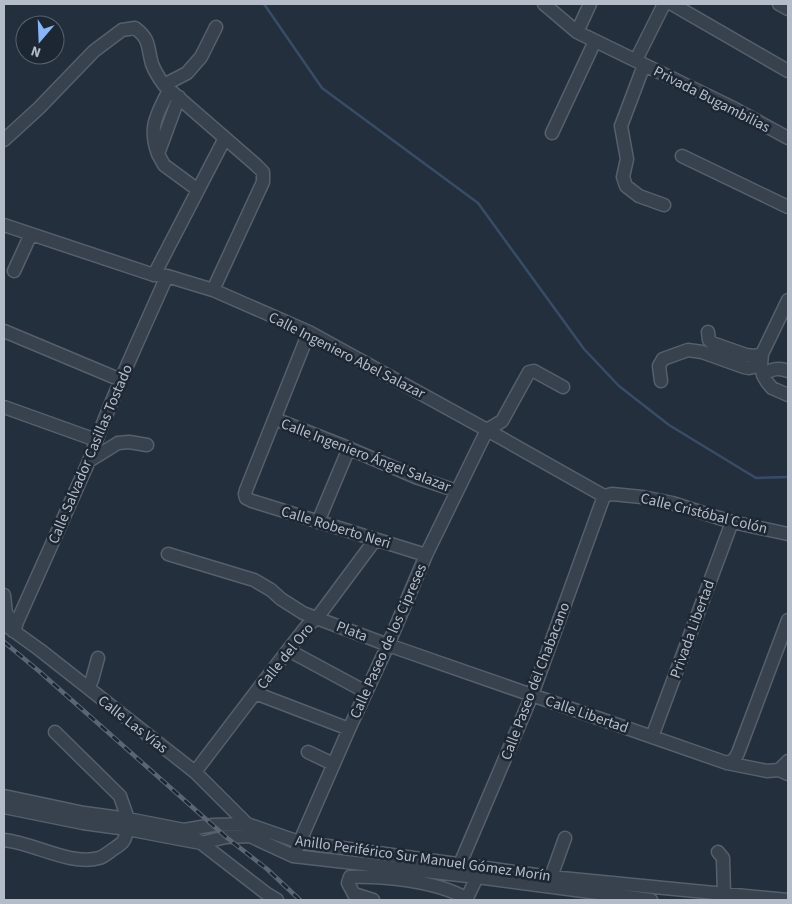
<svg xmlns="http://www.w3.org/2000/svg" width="792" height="904" viewBox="0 0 792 904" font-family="'Source Sans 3',sans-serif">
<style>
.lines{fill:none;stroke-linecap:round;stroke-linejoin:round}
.stream{stroke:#394c67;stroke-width:2.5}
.minor-casing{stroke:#565f6c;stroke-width:15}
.minor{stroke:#38414e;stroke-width:12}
.rail-casing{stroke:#5a6575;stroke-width:4.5}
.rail{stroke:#1d2633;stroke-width:2.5;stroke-dasharray:8;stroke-linecap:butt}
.labels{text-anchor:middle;stroke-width:5;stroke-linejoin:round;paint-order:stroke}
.street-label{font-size:15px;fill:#b4bcc9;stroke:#1d2633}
</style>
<rect width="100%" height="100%" fill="#242f3e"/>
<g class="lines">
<path class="stream" d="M 264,4 L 322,88 L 478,203 L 584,349 L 619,386 L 669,425 L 756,478 L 788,477"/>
<defs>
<path id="minor" d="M 544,4 L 577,32 L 735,109 L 788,138
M 672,4 L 788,71
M 779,4 L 788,9
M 577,32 L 590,4
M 636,60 L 664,4
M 644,65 L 621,126 L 627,159 L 623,177 L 626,186 L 639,196 L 664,205
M 164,85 L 187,73 L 201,57 L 216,27
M 179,97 L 158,154 L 164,165 L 198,190
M 552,133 L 595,41
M 4,140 L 39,108 L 94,51 L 122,30 L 135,28 C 151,40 147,47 152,64 C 155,72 159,78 164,85 L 256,165 L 263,172 L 263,182 L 213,290
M 158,154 C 148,126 157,115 169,90
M 682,156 L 788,207
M 4,225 L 154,275 L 167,276 L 213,290 L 309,332 L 487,430 L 604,496 L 612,494 L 642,497 L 672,503 L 732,522 L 788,534
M 14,271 L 31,234
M 154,275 L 225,138
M 788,300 L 762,354 L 761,365 L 763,375 L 767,382 L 772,388 L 788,395
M 4,331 L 121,380
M 309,332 L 246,490 L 245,494 L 246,498 L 252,501 L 426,555
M 708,332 L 709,340 L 712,343 L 746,355 L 755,356 L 762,354
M 763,375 C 771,369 778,367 788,371
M 661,381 L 659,366 L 663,359 L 688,350 L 702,352 L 744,367 L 749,368 L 761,365
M 4,407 L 96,440
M 275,419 L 341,445 L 418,478 L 457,491
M 487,430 L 502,421 L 529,372 L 534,371 L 563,387
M 89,461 L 118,443 L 129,442 L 147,445
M 318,522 L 349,448
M 168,554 L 254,580 L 271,590 L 281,599 L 303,613 L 388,645 L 727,763 L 767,771 L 779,770 L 788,774
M 4,595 L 6,613 L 16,626
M 4,624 L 40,650 L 195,772 L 247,824 L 248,828
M 13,631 L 89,461 C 111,398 140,337 167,276
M 288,650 L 366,692
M 88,688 L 92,680 L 98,658
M 255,693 L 349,729
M 55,732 L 120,796 L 128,819
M 652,737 L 732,522
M 308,752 L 333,764
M 727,763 L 734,760 L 738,753 L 788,620
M 779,770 L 788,761
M 195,772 L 288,650 L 307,626 L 317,618 L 375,540
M 4,796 L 84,813 L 128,819 L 184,830 L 213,825 L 247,824 L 299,842 L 551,877 L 788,900
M 4,807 L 83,823 L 127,829 L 201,843 L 226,837 L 250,836 L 293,856 L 477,877 L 651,900
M 196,839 L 267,894 L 277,900
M 4,840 C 34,843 70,866 99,858 C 103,857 108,853 112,850 C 123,843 125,842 127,829
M 297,848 L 349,729 L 388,645 L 426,555 L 487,430
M 718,852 L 723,858 L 724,894
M 460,864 L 532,695 L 604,496
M 551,877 L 565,838
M 354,894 L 373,900
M 357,900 L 348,883 L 350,877 C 385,876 438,881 467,899
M 466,900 L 477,877"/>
</defs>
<use href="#minor" class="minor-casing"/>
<use href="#minor" class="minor"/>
<defs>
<path id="rail" d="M 4,642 L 40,672 L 226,837 L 267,869 L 300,900"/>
</defs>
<use href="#rail" class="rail-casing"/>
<use href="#rail" class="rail"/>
</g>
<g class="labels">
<g class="street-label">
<text transform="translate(712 99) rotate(27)" y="5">Privada Bugambilias</text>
<text transform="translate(347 355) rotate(27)" y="5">Calle Ingeniero Abel Salazar</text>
<text transform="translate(90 454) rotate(-67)" y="5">Calle Salvador Casillas Tostado</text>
<text transform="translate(366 455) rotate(21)" y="5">Calle Ingeniero Ángel Salazar</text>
<text transform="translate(704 513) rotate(14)" y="5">Calle Cristóbal Colón</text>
<text transform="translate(336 527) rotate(17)" y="5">Calle Roberto Neri</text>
<text transform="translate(692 629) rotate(-70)" y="5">Privada Libertad</text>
<text transform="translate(352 631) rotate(21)" y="5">Plata</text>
<text transform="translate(388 641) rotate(-66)" y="5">Calle Paseo de los Cipreses</text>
<text transform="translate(285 656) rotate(-51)" y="5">Calle del Oro</text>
<text transform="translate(535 681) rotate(-69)" y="5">Calle Paseo del Chabacano</text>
<text transform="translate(587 714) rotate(19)" y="5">Calle Libertad</text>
<text transform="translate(133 724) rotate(38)" y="5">Calle Las Vías</text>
<text transform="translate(423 858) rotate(8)" y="5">Anillo Periférico Sur Manuel Gómez Morín</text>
</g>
</g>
<rect width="792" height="904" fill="none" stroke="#b4bcc9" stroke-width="10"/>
<g transform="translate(40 40) rotate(199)"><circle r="24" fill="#1d2633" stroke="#59626f"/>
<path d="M0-4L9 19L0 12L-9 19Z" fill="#8ab4f8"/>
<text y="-8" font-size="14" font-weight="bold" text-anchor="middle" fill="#b4bcc9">N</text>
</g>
</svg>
